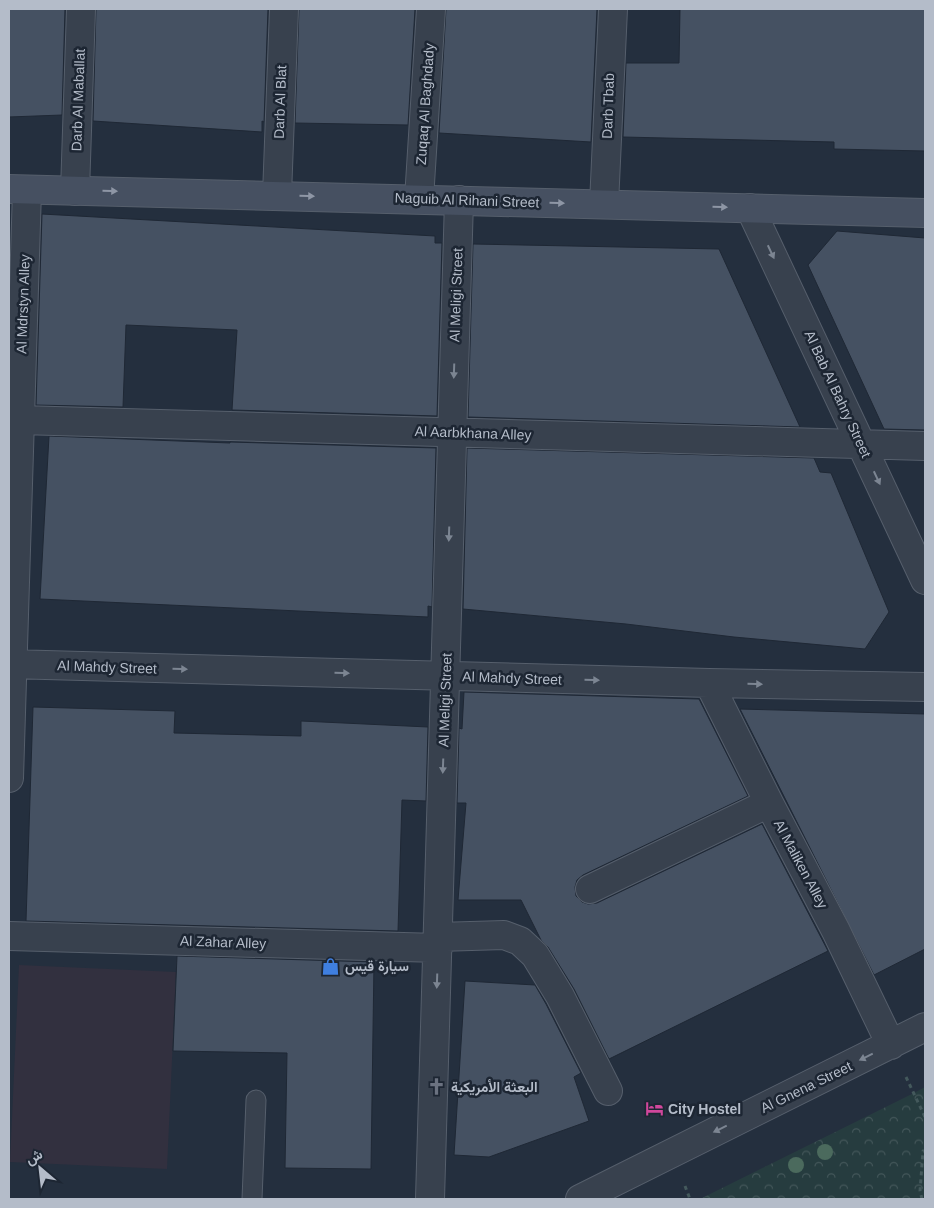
<svg xmlns="http://www.w3.org/2000/svg" width="934" height="1208" viewBox="0 0 934 1208" font-family="Helvetica,Vazirmatn,sans-serif">
<style>
.medical{fill:#32303f}
.park{fill:url(#park-crowns)}
.building{fill:#455162;stroke:#1f2835}
.lines{fill:none;stroke-linecap:round;stroke-linejoin:round}
.lane-casing{stroke:#565f6c;stroke-width:21}
.street-casing{stroke:#565f6c;stroke-width:30}
.secondary-casing{stroke:#565f6c;stroke-width:30}
.path{stroke:#44595c;stroke-width:3;stroke-dasharray:4 4;stroke-linecap:butt}
.lane{stroke:#38414e;stroke-width:19}
.street{stroke:#38414e;stroke-width:28}
.secondary{stroke:#465061;stroke-width:28}
.tree{fill:#4b6a5d}
.oneway{fill:#8e96a5}
.oneway2{fill:#7c8592}
.labels{text-anchor:middle;stroke-width:5;stroke-linejoin:round;paint-order:stroke}
.street-label{font-size:14px;fill:#b4bcc9;stroke:#1d2633}
.poi-label{font-size:14px;font-weight:bold;fill:#b4bcc9;stroke:#1d2633;text-anchor:start}
</style>
<defs>
<pattern id="park-crowns" width="20" height="18" patternUnits="userSpaceOnUse" patternTransform="scale(1.25)"><rect width="20" height="18" fill="#263c3f"/><path d="M2 6a3 3 0 1 1 6 0M12 15a3 3 0 1 1 6 0" fill="none" stroke="#435659"/></pattern>
</defs>
<rect width="100%" height="100%" fill="#242f3e"/>
<path class="medical" d="M 19,965 L 176,972 L 167,1169 L 10,1162 Z"/>
<path class="park" d="M 925,1087 L 925,1199 L 700,1199 L 914,1093 Z"/>
<path class="building" d="M 9,9 L 65,9 L 62,115 L 9,117 Z
M 96,9 L 268,9 L 264,122 L 262,121 L 262,132 L 93,121 Z
M 299,9 L 415,9 L 408,125 L 295,123 Z
M 446,9 L 597,9 L 591,142 L 439,133 Z
M 680,9 L 925,9 L 925,151 L 834,149 L 834,142 L 623,137 L 626,63 L 679,63 Z
M 42,214 L 435,236 L 435,243 L 442,243 L 437,416 L 232,410 L 237,330 L 126,325 L 123,407 L 36,405 Z
M 837,231 L 925,238 L 925,430 L 884,429 L 808,265 Z
M 473,244 L 719,249 L 800,427 L 468,417 Z
M 49,436 L 230,443 L 230,442 L 436,448 L 432,607 L 428,606 L 428,617 L 40,599 Z
M 467,448 L 814,458 L 820,472 L 831,473 L 889,612 L 865,649 L 734,637 L 626,624 L 463,609 Z
M 464,692 L 699,699 L 748,796 L 583,875 L 577,880 L 575,887 L 576,896 L 582,902 L 588,904 L 597,903 L 762,824 L 828,951 L 609,1059 L 574,989 L 548,947 L 541,940 L 521,900 L 458,900 L 466,803 L 457,803 L 459,728 L 462,729 Z
M 33,707 L 175,711 L 174,733 L 301,736 L 301,721 L 428,727 L 426,801 L 402,800 L 398,931 L 26,921 Z
M 740,709 L 925,714 L 925,949 L 874,975 Z
M 177,956 L 374,962 L 371,1169 L 285,1168 L 287,1053 L 173,1051 Z
M 465,981 L 535,985 L 546,1004 L 581,1073 L 574,1077 L 589,1121 L 489,1157 L 454,1155 Z"/>
<g class="lines">
<defs>
<path id="lane" d="M 252,1199 L 256,1100"/>
<path id="street" d="M 75,191 L 81,9
M 277,195 L 284,9
M 419,199 L 431,9
M 604,204 L 613,9
M 750,208 L 925,580
M 20,420 L 925,446
M 9,664 L 709,683 L 925,687
M 709,683 L 769,803 L 836,931 L 891,1045
M 9,778 L 27,190
M 590,889 L 769,803
M 9,936 L 438,948
M 438,937 L 504,935 L 520,941 L 535,955 L 560,996 L 608,1091
M 430,1199 L 459,200
M 580,1199 L 925,1027"/>
<path id="secondary" d="M 9,189 L 925,213"/>
</defs>
<use href="#lane" class="lane-casing"/>
<use href="#street" class="street-casing"/>
<use href="#secondary" class="secondary-casing"/>
<path class="path" d="M 906,1077 L 925,1117
M 685,1186 L 690,1199
M 922,1199 L 920,1191 L 923,1151 L 925,1151"/>
<use href="#lane" class="lane"/>
<use href="#street" class="street"/>
<use href="#secondary" class="secondary"/>
</g>
<g class="tree">
<circle cx="825" cy="1152" r="8"/>
<circle cx="796" cy="1165" r="8"/>
</g>
<defs><path id="oneway-solid" d="M-6-.8H1V-3.2L6.5 0L1 3.2V.8H-6Z" transform="scale(1.25)"/></defs>
<g class="oneway">
<use href="#oneway-solid" transform="translate(110 191) rotate(1)"/>
<use href="#oneway-solid" transform="translate(307 196) rotate(1)"/>
<use href="#oneway-solid" transform="translate(557 203) rotate(2)"/>
<use href="#oneway-solid" transform="translate(720 207) rotate(2)"/>
</g>
<g class="oneway2">
<use href="#oneway-solid" transform="translate(771 252) rotate(65)"/>
<use href="#oneway-solid" transform="translate(454 371) rotate(92)"/>
<use href="#oneway-solid" transform="translate(877 478) rotate(65)"/>
<use href="#oneway-solid" transform="translate(449 534) rotate(92)"/>
<use href="#oneway-solid" transform="translate(180 669) rotate(2)"/>
<use href="#oneway-solid" transform="translate(342 673) rotate(2)"/>
<use href="#oneway-solid" transform="translate(592 680) rotate(2)"/>
<use href="#oneway-solid" transform="translate(755 684) rotate(1)"/>
<use href="#oneway-solid" transform="translate(443 766) rotate(92)"/>
<use href="#oneway-solid" transform="translate(437 981) rotate(92)"/>
<use href="#oneway-solid" transform="translate(866 1057) rotate(154)"/>
<use href="#oneway-solid" transform="translate(720 1129) rotate(154)"/>
</g>
<defs>
<symbol id="shop-bare" viewBox="-9 -9 18 18"><path d="M-5-2.5h2.3a2.7 3.5 0 0 1 5.4 0H5L5.5 6h-11ZM-1.5-2.5h3a1.5 2.3 0 0 0-3 0Z" fill="#3f7fe0" stroke="#1d2633" stroke-width="2.5" paint-order="stroke"/></symbol>
<symbol id="church-bare" viewBox="-9 -9 18 18"><path d="M-1.2-6h2.4v3.5h3.3v2.4h-3.3V6h-2.4V-.1h-3.3v-2.4h3.3Z" fill="#6b7280" stroke="#1d2633" stroke-width="2.5" paint-order="stroke"/></symbol>
<symbol id="hotel-bare" viewBox="-9 -9 18 18"><path d="M-6-4.5h1.5V1H6V5H4.5V3h-9V5H-6ZM-4 0a1.8 1.8 0 1 1 3.6 0ZM.5 0V-2.5h3Q6-2.5 6 0Z" fill="#d1479c" stroke="#1d2633" stroke-width="2.5" paint-order="stroke"/></symbol>
</defs>
<g fill-rule="evenodd">
<use href="#shop-bare" x="318" y="954" width="25" height="25"/>
<use href="#church-bare" x="424" y="1074" width="25" height="25"/>
<use href="#hotel-bare" x="642" y="1096" width="25" height="25"/>
</g>
<g class="labels">
<g class="street-label">
<text transform="translate(78 100) rotate(-88)" y="5">Darb Al Maballat</text>
<text transform="translate(280 102) rotate(-88)" y="5">Darb Al Blat</text>
<text transform="translate(425 104) rotate(-86)" y="5">Zuqaq Al Baghdady</text>
<text transform="translate(608 106) rotate(-88)" y="5">Darb Tbab</text>
<text transform="translate(467 200) rotate(2)" y="5">Naguib Al Rihani Street</text>
<text transform="translate(456 295) rotate(-88)" y="5">Al Meligi Street</text>
<text transform="translate(23 304) rotate(-88)" y="5">Al Mdrstyn Alley</text>
<text transform="translate(838 394) rotate(65)" y="5">Al Bab Al Bahry Street</text>
<text transform="translate(473 433) rotate(2)" y="5">Al Aarbkhana Alley</text>
<text transform="translate(107 667) rotate(2)" y="5">Al Mahdy Street</text>
<text transform="translate(512 678) rotate(2)" y="5">Al Mahdy Street</text>
<text transform="translate(445 700) rotate(-88)" y="5">Al Meligi Street</text>
<text transform="translate(801 864) rotate(62)" y="5">Al Maliken Alley</text>
<text transform="translate(223 942) rotate(2)" y="5">Al Zahar Alley</text>
<text transform="translate(806 1087) rotate(-26)" y="5">Al Gnena Street</text>
</g>
<g class="poi-label">
<text x="345" y="971">سيارة قيس</text>
<text x="451" y="1092">البعثة الأمريكية</text>
<text x="668" y="1114">City Hostel</text>
</g>
</g>
<rect width="934" height="1208" fill="none" stroke="#b4bcc9" stroke-width="20"/>
<g transform="translate(40 1168) rotate(332)" stroke="#1d2633" stroke-width="4" paint-order="stroke">
<path d="M0-4L9 19L0 12L-9 19Z" fill="#b4bcc9"/>
<text y="-8" font-size="14" font-weight="bold" text-anchor="middle" fill="#b4bcc9">ش</text>
</g>
</svg>
